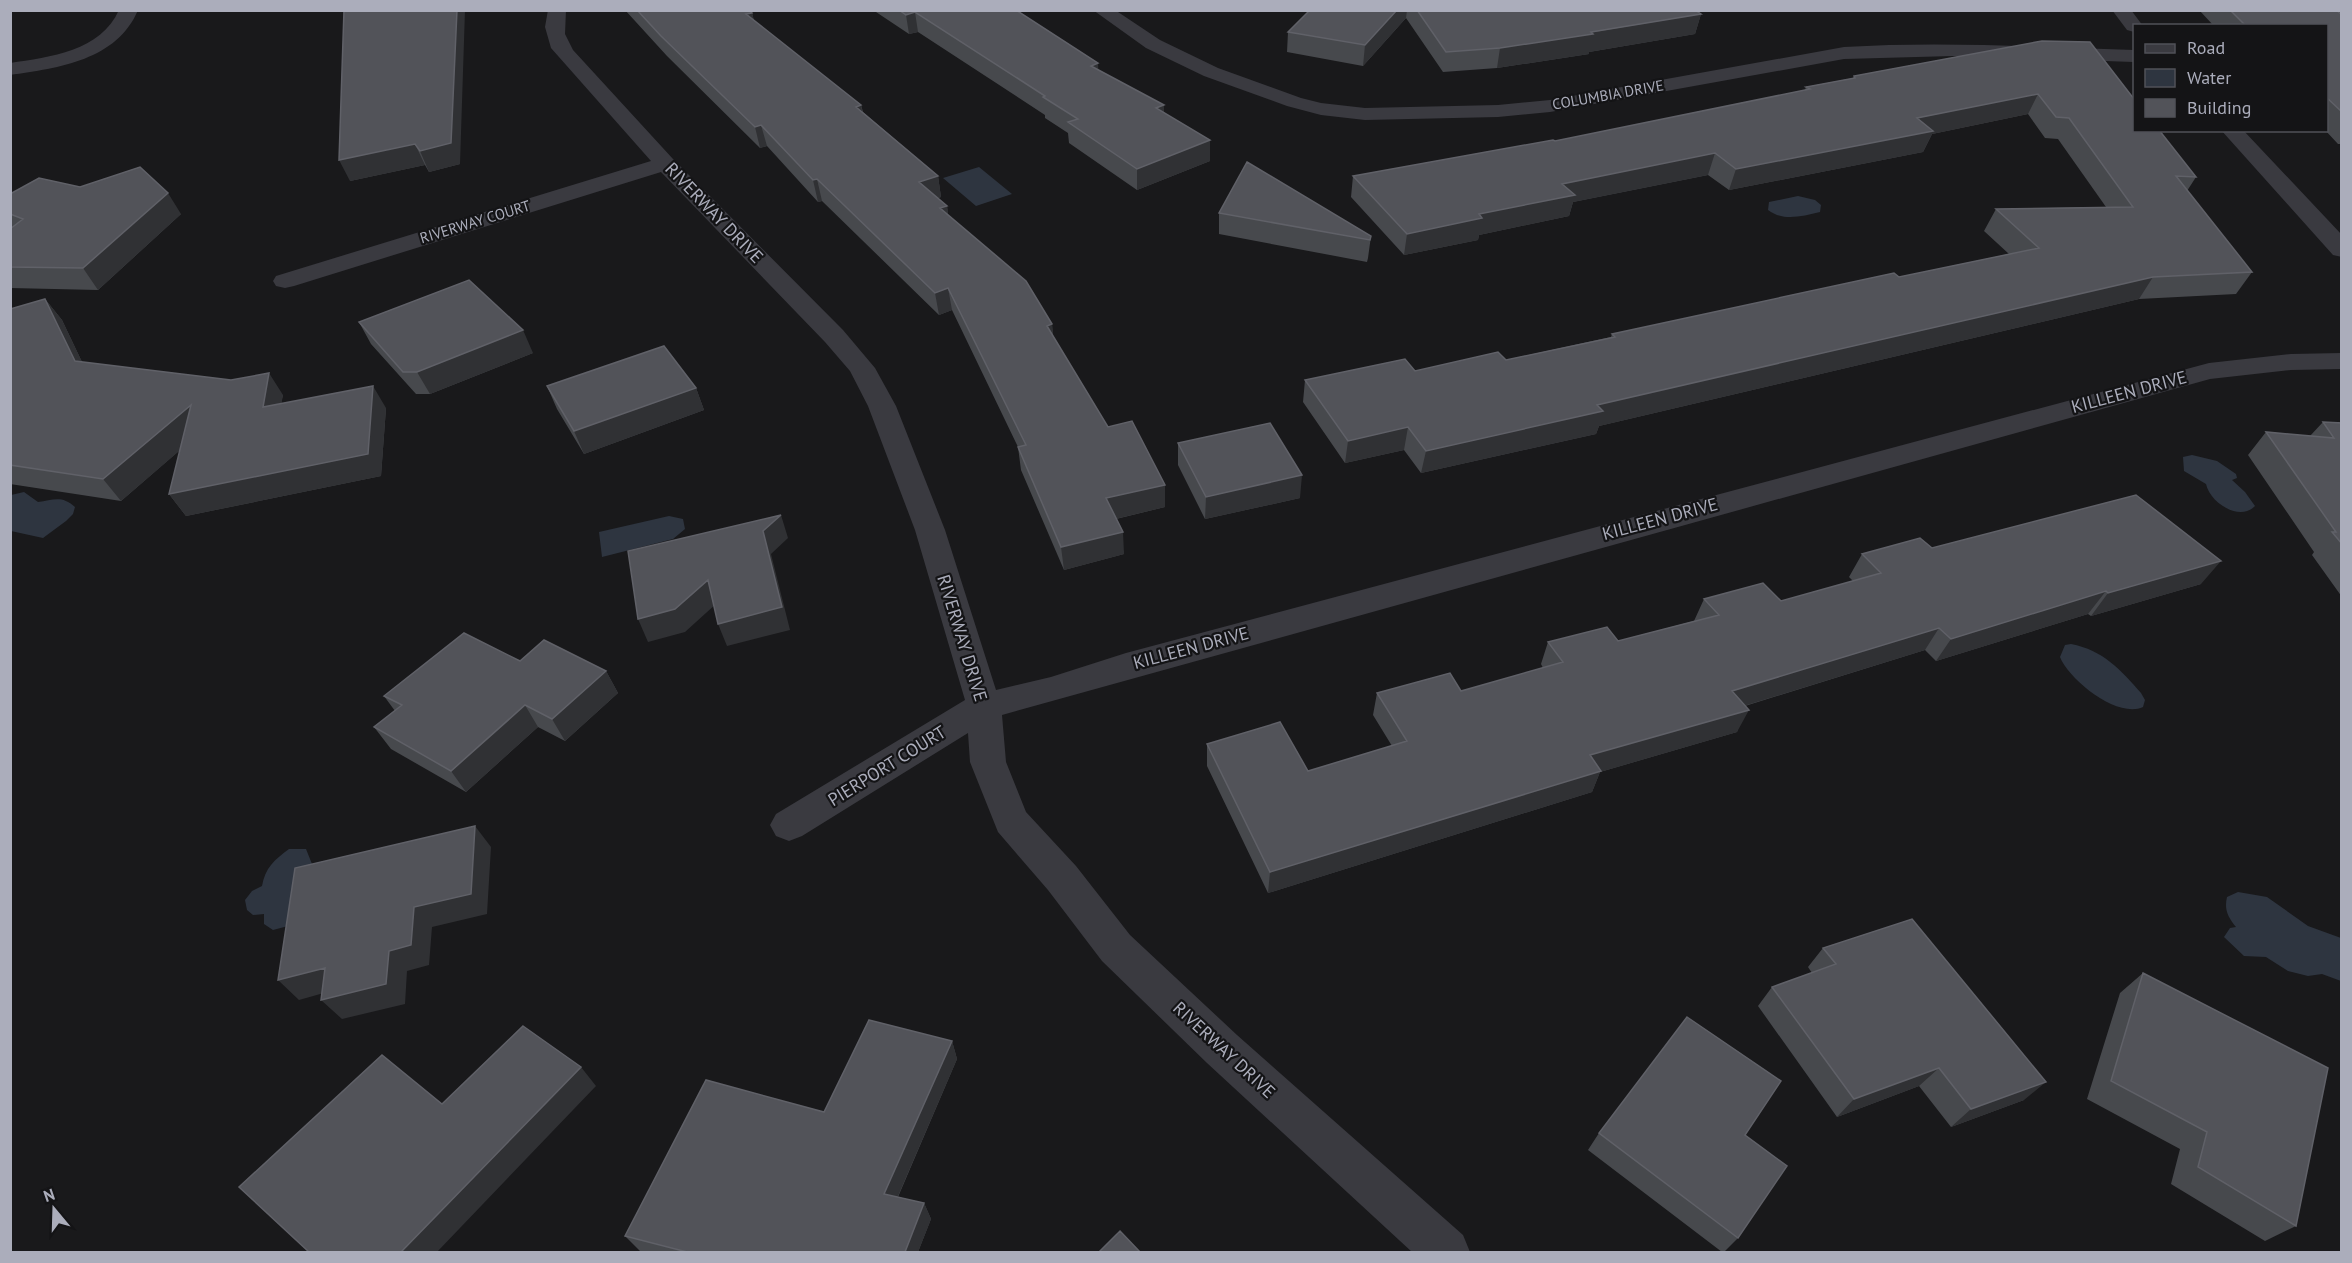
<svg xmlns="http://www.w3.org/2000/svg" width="2352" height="1263" viewBox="0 0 2352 1263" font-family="'PT Sans',sans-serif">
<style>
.water{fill:#2e3540}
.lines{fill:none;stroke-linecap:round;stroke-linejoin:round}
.lane{fill:#3a3a40;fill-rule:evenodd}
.street{fill:#3a3a40;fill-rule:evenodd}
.wall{fill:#47494d}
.shaded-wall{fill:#303134}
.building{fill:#525359;stroke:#606168;stroke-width:1.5}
.labels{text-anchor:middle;stroke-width:4.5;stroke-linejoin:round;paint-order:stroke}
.far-street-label{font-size:15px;fill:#abadbb;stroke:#141416}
.street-label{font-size:18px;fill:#abadbb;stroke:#141416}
</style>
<rect width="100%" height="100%" fill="#19191b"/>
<path class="water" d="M 979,167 L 1012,194 L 976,206 L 943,178 Z
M 1798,196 L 1815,200 L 1821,205 L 1820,212 C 1802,216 1784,222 1768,210 L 1769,202 Z
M 2192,455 L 2217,461 L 2236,474 L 2237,478 L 2232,480 L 2245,492 L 2255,506 C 2240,522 2210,503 2206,484 L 2184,471 L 2183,457 Z
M 24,492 L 38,502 C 53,500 62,495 75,507 L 73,514 L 66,521 L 43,538 L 11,531 L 11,495 Z
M 669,516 L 683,519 L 685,529 L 673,539 L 602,557 L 599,532 Z
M 2071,644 C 2103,650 2121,670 2141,693 L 2145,700 L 2143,707 C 2118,719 2069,680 2060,657 L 2065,645 Z
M 289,849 L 306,849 L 312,864 L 323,867 L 288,926 L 273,930 L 264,924 L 264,914 L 253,915 L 247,910 L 245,900 L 252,891 L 262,886 C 265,868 274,860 289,849 Z
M 2238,892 L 2267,897 L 2308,926 L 2341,938 L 2341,981 L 2322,974 L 2308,976 L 2288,971 L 2266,957 L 2244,956 L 2224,937 L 2230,928 L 2236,927 C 2228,917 2224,910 2227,897 Z"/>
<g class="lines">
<path class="lane" d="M 119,10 L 138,10 C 117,60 59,68 10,75 L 10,63 C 50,57 101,51 119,10 Z"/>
<path class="street" d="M 548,10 L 566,10 L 565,34 L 573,50 L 673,159 L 843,330 L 875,368 L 896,406 L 945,530 L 996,690 L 1051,677 L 1126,653 L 2209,363 L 2291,354 L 2342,353 L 2342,369 L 2291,370 L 2210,379 L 1002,715 L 1006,762 L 1026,812 L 1076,866 L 1130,935 L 1237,1035 L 1463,1235 L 1470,1252 L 1412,1252 L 1207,1063 L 1102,961 L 1048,890 L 998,832 L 970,762 L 968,733 L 802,836 L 789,841 L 776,836 L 770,825 L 776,814 L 965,700 L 915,530 L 868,406 L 850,371 L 825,342 L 661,172 L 294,286 L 285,288 L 276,286 L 273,281 L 276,276 L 651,161 L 551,48 L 545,27 Z
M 1093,10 L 1115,10 L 1160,40 L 1218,68 L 1301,98 L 1321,103 L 1365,108 L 1498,105 L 1550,100 L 1844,47 C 1941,41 2037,47 2134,50 L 2134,62 L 1953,56 L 1844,59 L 1550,112 L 1498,117 L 1365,120 L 1321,115 L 1287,106 L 1204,76 L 1146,48 Z
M 2112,10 L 2131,10 L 2143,26 L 2134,26 L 2134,32 L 2127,30 Z
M 2221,130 L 2243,130 L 2342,235 L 2342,257 L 2333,255 Z"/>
</g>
<path class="wall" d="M 344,10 L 460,164 L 429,172 L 425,165 L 350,181 Z
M 625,10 L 750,10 L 752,13 L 754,21 L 861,105 L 863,112 L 938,176 L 941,197 L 938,198 L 947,206 L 948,215 L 1052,324 L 1053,336 L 1108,427 L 1165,485 L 1165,507 L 1116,519 L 1124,554 L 1064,570 L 1021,470 L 1018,447 L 952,310 L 939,315 L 822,201 L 818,202 L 767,146 L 760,148 L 667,56 Z
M 873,10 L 1016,10 L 1099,70 L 1164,105 L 1164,112 L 1210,161 L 1137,190 L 1069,143 L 1068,133 L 1045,118 L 1045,115 L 918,32 L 909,34 Z
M 1310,10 L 1695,10 L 1701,14 L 1695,34 L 1589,52 L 1589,54 L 1497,68 L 1443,72 L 1406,18 L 1363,66 L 1287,52 L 1288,32 Z
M 2199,10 L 2336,10 L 2342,15 L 2342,144 L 2338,144 L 2325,130 L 2326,130 L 2326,26 L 2214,26 Z
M 2042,41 L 2196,177 L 2187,191 L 2252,272 L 2236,294 L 2139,299 L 1599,426 L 1596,434 L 1421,473 L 1404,450 L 1345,463 L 1303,402 L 1305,380 L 1415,371 L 1506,360 L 1611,337 L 1612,334 L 1899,277 L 2009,254 L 1984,231 L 1996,209 L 2106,207 L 2058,139 L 2045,138 L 2028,114 L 1932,134 L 1923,152 L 1729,190 L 1708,175 L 1573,202 L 1569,216 L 1479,235 L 1478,240 L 1404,255 L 1351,197 L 1353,176 L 1555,141 L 1805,90 L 1806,87 L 1853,78 L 1854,76 Z
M 10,194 L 181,214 L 98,290 L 10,288 Z
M 1219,213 L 1371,236 L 1368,258 L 1367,262 L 1219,234 Z
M 45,299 L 62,320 L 82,362 L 283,395 L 281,403 L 386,408 L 381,476 L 186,516 L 169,494 L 180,450 L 121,501 L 10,484 L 10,309 Z
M 359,322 L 533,353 L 430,394 L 416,394 L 371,344 Z
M 547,386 L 696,388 L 704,410 L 584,454 L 557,409 Z
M 2323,422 L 2342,423 L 2342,597 L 2312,555 L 2314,552 L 2248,455 L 2266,432 L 2310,436 Z
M 1178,443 L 1300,498 L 1205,519 L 1178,465 Z
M 1932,548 L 2201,584 L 2091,616 L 2088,614 L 1936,661 L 1925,650 L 1745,706 L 1737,732 L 1600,772 L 1592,792 L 1268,893 L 1207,766 L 1207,744 L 1308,771 L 1392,746 L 1373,715 L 1377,693 L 1461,691 L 1543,668 L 1541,664 L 1548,642 L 1618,641 L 1694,621 L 1704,599 L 1781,601 L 1853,581 L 1849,577 L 1862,554 Z
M 520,661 L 606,671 L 618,693 L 565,741 L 538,727 L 466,792 L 391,749 L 374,727 L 395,711 L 384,696 Z
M 1823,948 L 2024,1100 L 1951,1127 L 1919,1086 L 1837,1117 L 1758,1006 L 1772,987 L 1812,973 L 1808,967 Z
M 2143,973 L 2296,1226 L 2265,1241 L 2171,1184 L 2180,1149 L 2087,1099 L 2120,993 Z
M 952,1041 L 957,1059 L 898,1197 L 924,1203 L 931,1219 L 918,1252 L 646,1252 L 640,1251 L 625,1236 L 824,1112 Z
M 1599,1133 L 1745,1135 L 1738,1238 L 1724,1252 L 1722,1252 L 1588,1150 Z"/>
<path class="shaded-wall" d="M 457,10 L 465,10 L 460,164 L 429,172 L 420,151 Z
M 1397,10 L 1407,10 L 1406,18 L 1363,66 L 1365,45 Z
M 915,12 L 918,32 L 909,34 L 906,15 Z
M 752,13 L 757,32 L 746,14 Z
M 1701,14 L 1695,34 L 1589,52 L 1589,54 L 1497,68 L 1500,48 Z
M 1098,63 L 1099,83 L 1091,66 Z
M 2038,94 L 2028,114 L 1932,134 L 1923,152 L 1729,190 L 1736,169 L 1917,118 Z
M 861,105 L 865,126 L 856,107 Z
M 1164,105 L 1164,125 L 1156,108 Z
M 761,125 L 767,146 L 760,148 L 755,127 Z
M 1210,140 L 1210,161 L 1137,190 L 1137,169 Z
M 415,144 L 425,165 L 350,181 L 339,160 Z
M 1715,153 L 1708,175 L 1573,202 L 1569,216 L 1479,235 L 1478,240 L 1404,255 L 1407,234 L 1479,214 L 1562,184 Z
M 938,176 L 941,197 L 922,204 L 919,182 Z
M 817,179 L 822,201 L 818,202 L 813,180 Z
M 168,193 L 181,214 L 98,290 L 83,268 Z
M 947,206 L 950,227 L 940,208 Z
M 2153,277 L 2139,299 L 1599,426 L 1596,434 L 1421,473 L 1426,451 L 1597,405 Z
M 948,288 L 952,310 L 939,315 L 935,293 Z
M 45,299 L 62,320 L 92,383 L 75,361 Z
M 1052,324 L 1054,347 L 1047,326 Z
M 523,330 L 533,353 L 430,394 L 417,372 Z
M 269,373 L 283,395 L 277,429 L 263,407 Z
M 373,386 L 386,408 L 381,476 L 186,516 L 169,494 Z
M 696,388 L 704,410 L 584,454 L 574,431 Z
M 191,405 L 207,427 L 121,501 L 103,479 Z
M 1408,427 L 1404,450 L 1345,463 L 1348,441 Z
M 1302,475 L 1300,498 L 1205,519 L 1206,497 Z
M 1165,485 L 1165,507 L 1107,521 L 1106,498 Z
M 781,515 L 788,538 L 771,554 L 790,630 L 727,646 L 718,624 L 763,531 Z
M 1123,532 L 1124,554 L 1064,570 L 1061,547 Z
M 2221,561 L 2201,584 L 2091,616 L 2108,593 Z
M 708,580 L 717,603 L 685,632 L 648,642 L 638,619 Z
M 2106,591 L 2088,614 L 1936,661 L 1951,639 Z
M 1939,628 L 1925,650 L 1721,713 L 1732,691 Z
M 606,671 L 618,693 L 565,741 L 552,719 Z
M 525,705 L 538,727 L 466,792 L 451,771 Z
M 1749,710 L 1737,732 L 1600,772 L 1592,792 L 1268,893 L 1270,872 L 1590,755 Z
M 475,826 L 491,847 L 487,914 L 432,927 L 429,965 L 407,971 L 405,1004 L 342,1019 L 321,1000 L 389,951 L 414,907 Z
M 325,968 L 345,987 L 299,1000 L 278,980 Z
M 952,1041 L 957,1059 L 892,1210 L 884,1194 Z
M 581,1067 L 596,1086 L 437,1252 L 401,1252 Z
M 1939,1068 L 1919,1086 L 1837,1117 L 1854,1099 Z
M 2046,1082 L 2024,1100 L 1951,1127 L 1971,1109 Z
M 924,1203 L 931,1219 L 918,1252 L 905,1252 Z"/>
<path class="building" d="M 344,10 L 457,10 L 451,143 L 420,151 L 415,144 L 339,160 Z
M 637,10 L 750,10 L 752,13 L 746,14 L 861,105 L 856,107 L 938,176 L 919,182 L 947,206 L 940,208 L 1026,281 L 1052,324 L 1047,326 L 1108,427 L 1132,421 L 1165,485 L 1106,498 L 1123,532 L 1061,547 L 1018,447 L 1026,445 L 948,288 L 935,293 L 817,179 L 813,180 L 761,125 L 755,127 L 661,36 Z
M 899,10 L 1016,10 L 1098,63 L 1091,66 L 1164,105 L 1156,108 L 1210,140 L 1137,169 L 1068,122 L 1078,119 L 1043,97 L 1045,96 L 915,12 L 906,15 Z
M 1310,10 L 1397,10 L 1365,45 L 1288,32 Z
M 1417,10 L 1695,10 L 1701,14 L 1591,32 L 1593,34 L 1500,48 L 1446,52 Z
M 2230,10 L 2336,10 L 2342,15 L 2342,112 L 2326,97 L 2326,26 L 2246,26 Z
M 2042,41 L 2090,42 L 2134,99 L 2134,130 L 2159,130 L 2196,177 L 2176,176 L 2252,272 L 2153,277 L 1597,405 L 1603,411 L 1426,451 L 1408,427 L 1348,441 L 1305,380 L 1405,359 L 1415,371 L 1498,352 L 1506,360 L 1615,337 L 1612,334 L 1894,273 L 1899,277 L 2039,248 L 1996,209 L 2133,207 L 2069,118 L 2056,117 L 2038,94 L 1917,118 L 1933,131 L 1736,169 L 1715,153 L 1562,184 L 1575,195 L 1479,214 L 1482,218 L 1407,234 L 1353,176 L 1553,140 L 1555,141 L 1810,89 L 1806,87 L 1855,78 L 1854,76 Z
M 1247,162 L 1371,236 L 1370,240 L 1219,213 Z
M 140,167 L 168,193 L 83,268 L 10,267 L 10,229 L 23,219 L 10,214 L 10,194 L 39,178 L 80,187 Z
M 469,280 L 523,330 L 417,372 L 403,372 L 359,322 Z
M 45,299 L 75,361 L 231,380 L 269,373 L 263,407 L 373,386 L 368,454 L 169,494 L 191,405 L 103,479 L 10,465 L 10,309 Z
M 664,346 L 696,388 L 574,431 L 547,386 Z
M 2323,422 L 2342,423 L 2342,544 L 2332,532 L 2336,532 L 2266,432 L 2334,438 Z
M 1270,423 L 1302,475 L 1206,497 L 1178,443 Z
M 2136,495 L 2221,561 L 2108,593 L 2106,591 L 1951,639 L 1939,628 L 1732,691 L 1749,710 L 1590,755 L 1601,771 L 1270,872 L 1207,744 L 1280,722 L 1308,771 L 1407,741 L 1377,693 L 1450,673 L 1461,691 L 1563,662 L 1548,642 L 1607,627 L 1618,641 L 1719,615 L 1704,599 L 1763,583 L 1781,601 L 1881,573 L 1862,554 L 1920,538 L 1932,548 Z
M 781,515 L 763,531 L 782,607 L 718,624 L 708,580 L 675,609 L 638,619 L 628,551 Z
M 464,633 L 520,661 L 544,640 L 606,671 L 552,719 L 525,705 L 451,771 L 374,727 L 402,705 L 384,696 Z
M 475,826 L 471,894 L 414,907 L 411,945 L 389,951 L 386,984 L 321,1000 L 325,968 L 278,980 L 295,868 Z
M 1912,919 L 2046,1082 L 1971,1109 L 1939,1068 L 1854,1099 L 1772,987 L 1836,964 L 1823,948 Z
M 2143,973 L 2328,1068 L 2296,1226 L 2198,1167 L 2207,1132 L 2111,1081 Z
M 1687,1017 L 1781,1081 L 1745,1135 L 1787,1166 L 1738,1238 L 1599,1133 Z
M 869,1020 L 952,1041 L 884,1194 L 924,1203 L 905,1252 L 687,1252 L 625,1236 L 706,1080 L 824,1112 Z
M 523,1026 L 581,1067 L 401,1252 L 309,1252 L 239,1187 L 382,1055 L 442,1104 Z
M 1120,1231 L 1140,1252 L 1099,1252 Z"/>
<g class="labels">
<g class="far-street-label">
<text transform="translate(1608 95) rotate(-10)" y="5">COLUMBIA DRIVE</text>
<text transform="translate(475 222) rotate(-17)" y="5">RIVERWAY COURT</text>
</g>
<g class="street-label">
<text transform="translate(714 213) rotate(46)" y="6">RIVERWAY DRIVE</text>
<text transform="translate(2129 392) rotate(-15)" y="6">KILLEEN DRIVE</text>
<text transform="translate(1660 519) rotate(-15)" y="6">KILLEEN DRIVE</text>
<text transform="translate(962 638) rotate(73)" y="6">RIVERWAY DRIVE</text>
<text transform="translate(1191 648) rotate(-15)" y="6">KILLEEN DRIVE</text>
<text transform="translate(887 766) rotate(-32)" y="6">PIERPORT COURT</text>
<text transform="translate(1224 1050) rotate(43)" y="6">RIVERWAY DRIVE</text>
</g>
</g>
<rect width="2352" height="1263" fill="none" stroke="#abadbb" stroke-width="24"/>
<rect x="2133" y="24" width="195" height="108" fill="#141416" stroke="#505158" stroke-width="1.5"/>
<rect x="2145" y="44" width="30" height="9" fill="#3a3a40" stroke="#505158" stroke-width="1.5"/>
<text x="2187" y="54" font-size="18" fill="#abadbb">Road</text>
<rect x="2145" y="69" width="30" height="18" fill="#2e3540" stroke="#505158" stroke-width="1.5"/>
<text x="2187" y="84" font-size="18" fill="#abadbb">Water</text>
<rect x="2145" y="99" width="30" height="18" fill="#525359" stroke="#505158" stroke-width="1.5"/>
<text x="2187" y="114" font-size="18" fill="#abadbb">Building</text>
<g transform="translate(54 1209) rotate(341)" stroke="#141416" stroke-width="4.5" paint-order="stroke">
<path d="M0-4.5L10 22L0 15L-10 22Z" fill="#abadbb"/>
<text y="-9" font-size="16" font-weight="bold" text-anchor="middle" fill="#abadbb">N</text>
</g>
</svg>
